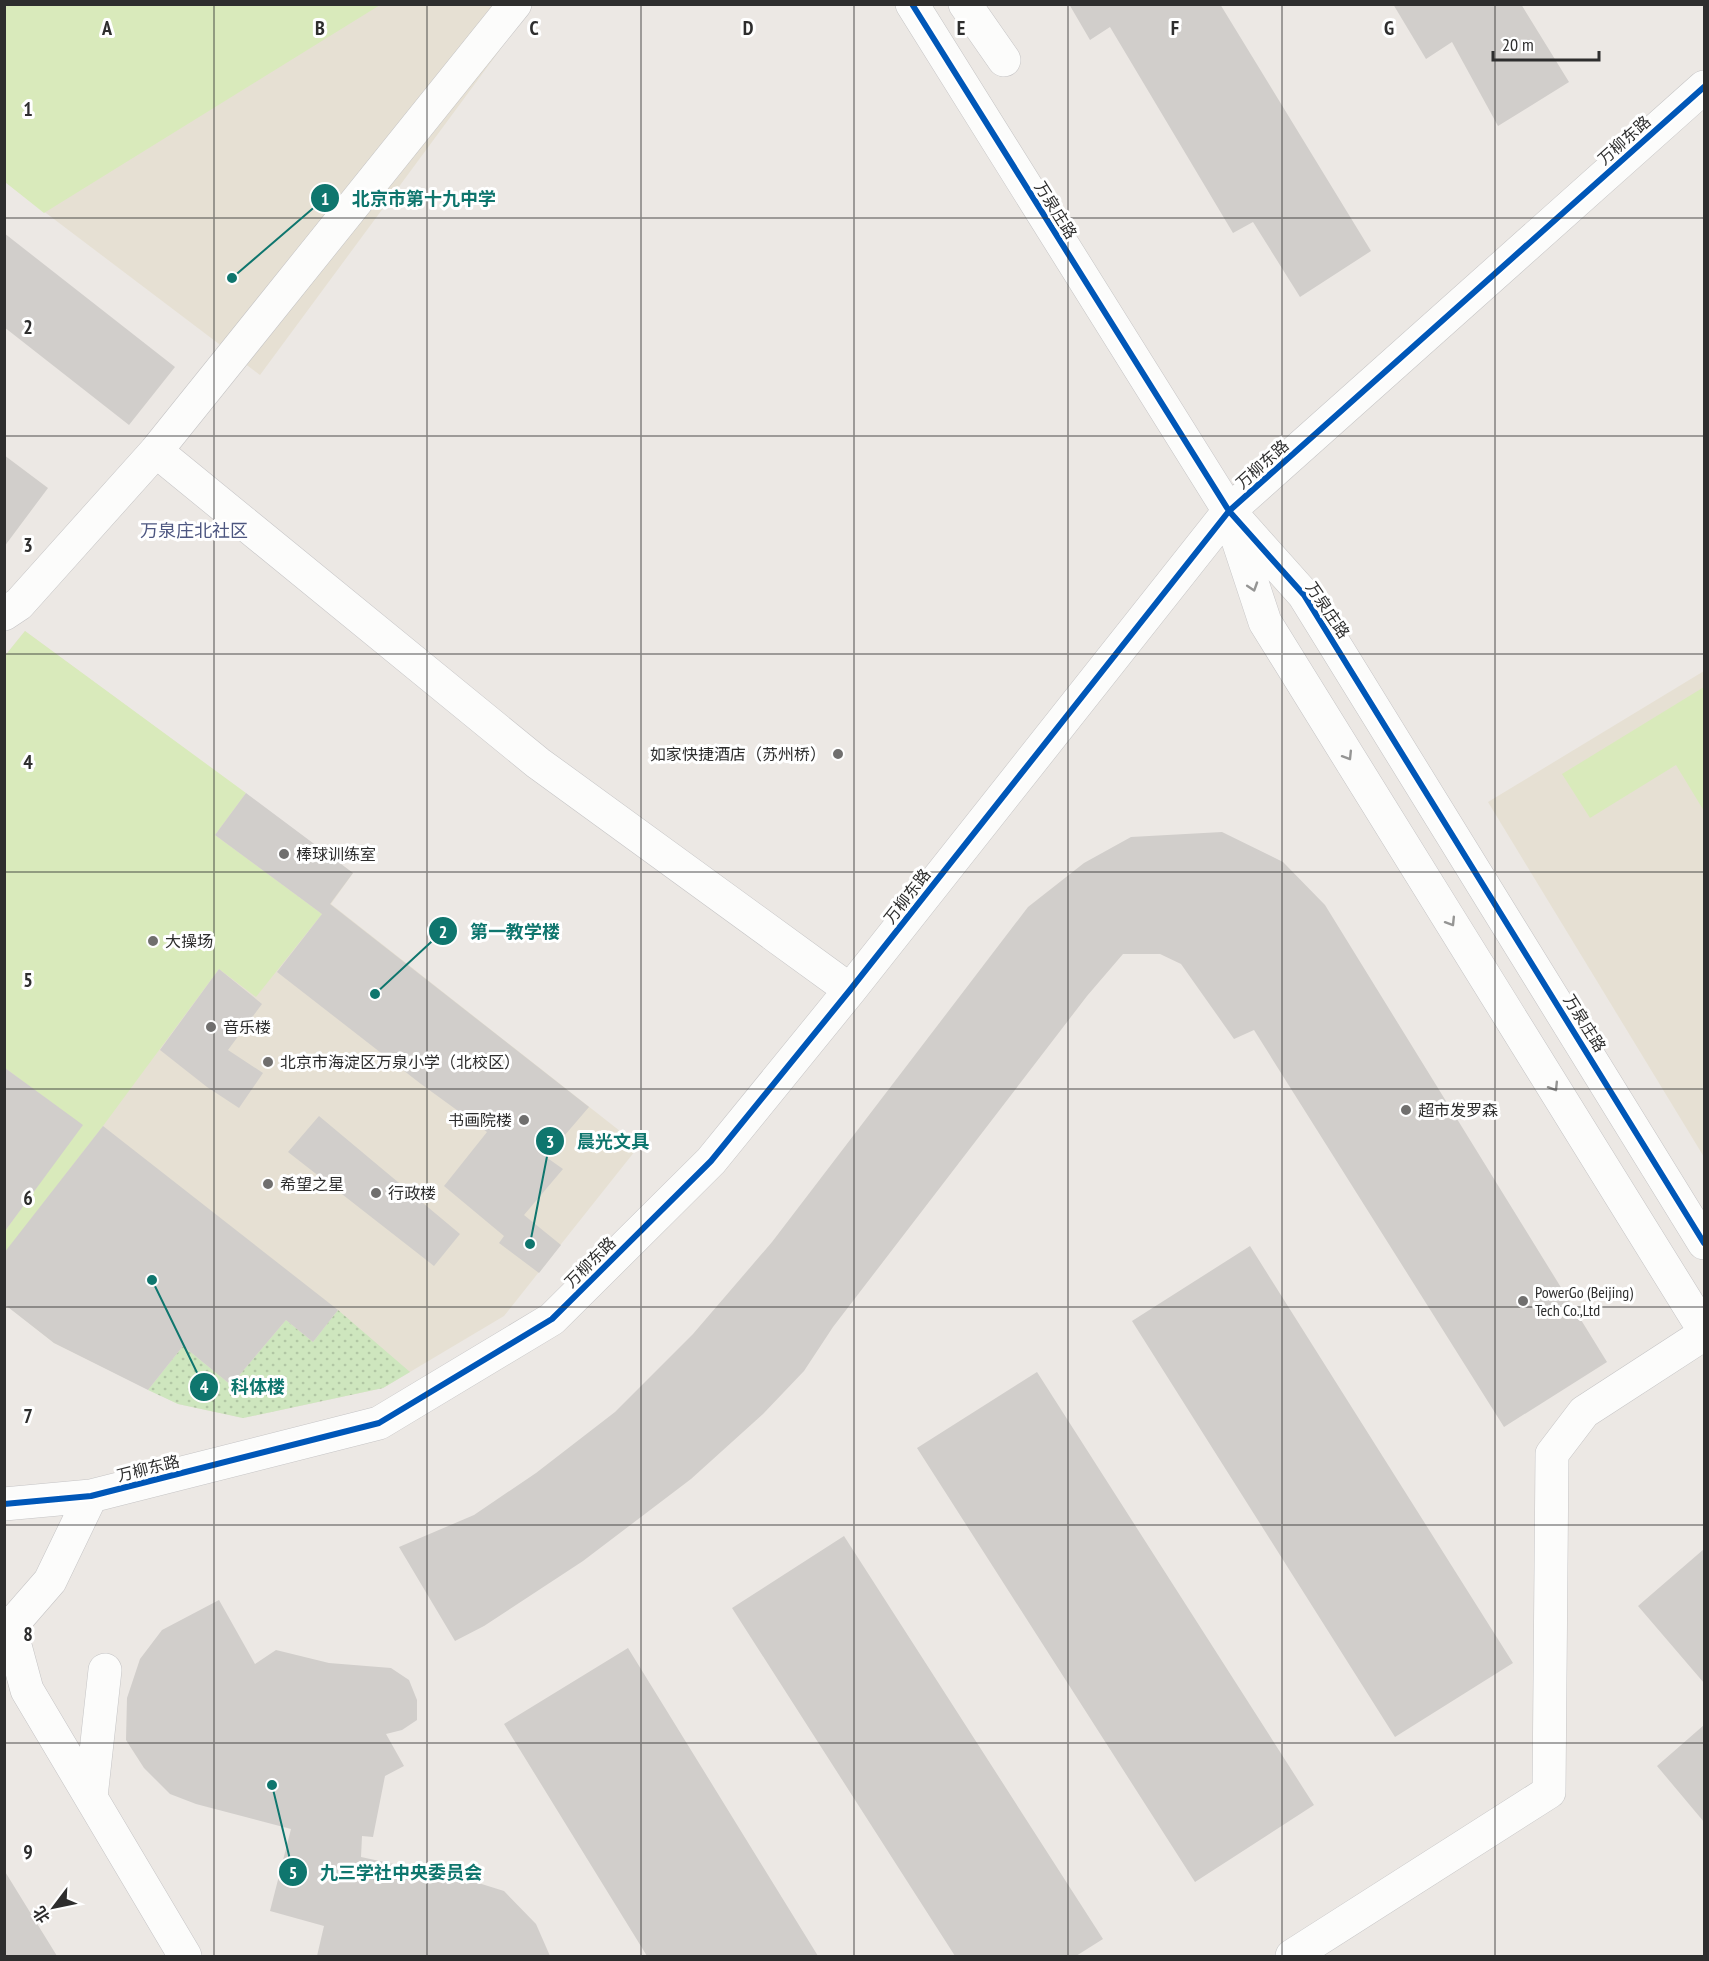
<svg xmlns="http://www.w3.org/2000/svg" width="1709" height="1961" viewBox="0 0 1709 1961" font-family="'PT Sans Narrow','Noto Sans SC',sans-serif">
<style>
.education{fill:#e6e0d3}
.garden{fill:url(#garden-dots)}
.pitch{fill:#d9eabb}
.building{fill:#d1cecb}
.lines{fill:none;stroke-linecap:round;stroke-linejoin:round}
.minor-casing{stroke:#c5c4c5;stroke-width:34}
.minor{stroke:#fcfcfb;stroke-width:33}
.cycleway-casing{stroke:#fff;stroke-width:10}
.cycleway{stroke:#0057b8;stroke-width:6}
.oneway{stroke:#959594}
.grid{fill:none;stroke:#2e2e2e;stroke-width:1.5;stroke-opacity:0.55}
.poi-dot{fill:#706f6e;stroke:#fff;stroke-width:2}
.labels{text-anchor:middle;stroke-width:6;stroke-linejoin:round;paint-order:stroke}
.street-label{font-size:16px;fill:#2e2e2e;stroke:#fff}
.poi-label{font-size:16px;fill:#2e2e2e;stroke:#fff;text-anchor:start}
.neighbourhood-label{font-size:18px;fill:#4d5680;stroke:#fff}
.grid-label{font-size:20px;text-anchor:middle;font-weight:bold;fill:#2e2e2e;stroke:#fff;stroke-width:6;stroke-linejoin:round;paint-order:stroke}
.leader{fill:none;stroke:#0f766e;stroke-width:2}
.callout-dot{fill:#0f766e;stroke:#fff;stroke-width:2}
.mark-label{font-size:18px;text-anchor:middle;font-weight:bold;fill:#fff}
.callout-label{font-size:18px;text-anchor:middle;font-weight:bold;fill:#0f766e;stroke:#fff;stroke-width:6;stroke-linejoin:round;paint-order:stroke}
</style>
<defs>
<pattern id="garden-dots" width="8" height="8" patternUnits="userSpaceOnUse" patternTransform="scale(1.5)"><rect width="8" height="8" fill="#cee6be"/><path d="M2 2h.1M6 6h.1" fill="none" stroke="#b1c6a4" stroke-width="1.8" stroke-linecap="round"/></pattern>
</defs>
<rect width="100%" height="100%" fill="#ece8e4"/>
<path class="education" d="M 4,5 L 533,5 L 260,375 L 5,182 Z
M 25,631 L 353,873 L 331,904 L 639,1146 L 504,1316 L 383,1388 L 243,1418 L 178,1404 L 54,1343 L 5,1304 L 4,657 Z
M 1704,671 L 1704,1157 L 1488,802 Z"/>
<path class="garden" d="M 338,1310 L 410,1372 L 383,1388 L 243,1418 L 178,1404 L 148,1390 L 183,1346 L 231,1385 L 286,1320 L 313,1342 Z"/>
<path class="pitch" d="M 4,5 L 5,4 L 380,5 L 44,213 L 5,182 Z
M 25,631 L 246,793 L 215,835 L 322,914 L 256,997 L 219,969 L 103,1126 L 5,1253 L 5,1231 L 82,1125 L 5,1068 L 4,657 Z
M 1704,687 L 1704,811 L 1676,765 L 1590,818 L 1562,774 Z"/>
<path class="building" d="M 1069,4 L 1220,4 L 1371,251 L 1300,297 L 1253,222 L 1233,233 L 1110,27 L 1090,40 Z
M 1393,4 L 1521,4 L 1569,82 L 1498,126 L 1452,42 L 1426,59 Z
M 4,233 L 175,367 L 129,425 L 4,327 Z
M 4,455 L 48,488 L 4,547 Z
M 246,793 L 353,873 L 330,904 L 589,1107 L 546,1157 L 563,1169 L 524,1215 L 561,1245 L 539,1273 L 499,1243 L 504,1236 L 444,1186 L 487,1132 L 421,1084 L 277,972 L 322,914 L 215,835 Z
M 1222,832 L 1283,862 L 1325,905 L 1607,1362 L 1504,1427 L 1254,1030 L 1234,1039 L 1181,964 L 1160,954 L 1123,954 L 1087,996 L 833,1327 L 804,1371 L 763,1414 L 691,1479 L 583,1561 L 484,1626 L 455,1641 L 399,1547 L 474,1515 L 536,1473 L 615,1412 L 693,1334 L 772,1242 L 1028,907 L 1084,863 L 1131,837 Z
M 219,969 L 262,1004 L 228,1050 L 263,1073 L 239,1108 L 207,1087 L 160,1050 Z
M 5,1068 L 83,1125 L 5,1231 Z
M 319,1116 L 460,1234 L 434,1266 L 288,1152 Z
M 103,1126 L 338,1310 L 313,1342 L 286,1320 L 231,1385 L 183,1346 L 148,1390 L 54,1343 L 4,1304 L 4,1253 Z
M 1250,1246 L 1513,1663 L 1395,1737 L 1132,1321 Z
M 1037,1372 L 1314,1805 L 1195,1882 L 917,1448 Z
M 844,1536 L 1103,1939 L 1076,1956 L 955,1956 L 732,1608 Z
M 1704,1549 L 1704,1683 L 1638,1606 Z
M 219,1600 L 255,1664 L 276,1650 L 329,1663 L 391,1668 L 409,1680 L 417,1700 L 417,1720 L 402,1730 L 386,1734 L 404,1766 L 385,1776 L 373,1837 L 362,1836 L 361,1857 L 472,1881 L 504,1891 L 536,1924 L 550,1956 L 317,1956 L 324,1926 L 270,1911 L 291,1829 L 196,1804 L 170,1794 L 144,1768 L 126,1740 L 127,1698 L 140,1659 L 162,1630 Z
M 628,1648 L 818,1956 L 647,1956 L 504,1724 Z
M 1704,1725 L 1704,1822 L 1657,1766 Z
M 4,1870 L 57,1956 L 4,1956 Z"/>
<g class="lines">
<defs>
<path id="minor" d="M 912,4 L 1229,511 L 1304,595 L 1704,1243
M 965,4 L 1004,60
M 156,451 L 538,763 L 850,990
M 1232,522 L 1265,622 L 1704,1330
M 4,614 L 19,604 L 156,451 L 515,4
M 91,1496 L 50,1581 L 10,1627 L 27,1690 L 185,1956
M 4,1504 L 91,1496 L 379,1423 L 552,1319 L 711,1161 L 850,990 L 1229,511 L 1704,87
M 91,1797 L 105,1670
M 1292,1956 L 1549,1792 L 1552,1454 L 1584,1412 L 1704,1334"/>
</defs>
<use href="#minor" class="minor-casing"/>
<use href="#minor" class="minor"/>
<defs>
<path id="cycleway" d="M 912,4 L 1229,511 L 1304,595 L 1704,1243
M 4,1504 L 91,1496 L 379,1423 L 552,1319 L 711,1161 L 850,990 L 1229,511 L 1704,87"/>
</defs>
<use href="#cycleway" class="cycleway-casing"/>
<use href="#cycleway" class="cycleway"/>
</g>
<defs><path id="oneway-chevron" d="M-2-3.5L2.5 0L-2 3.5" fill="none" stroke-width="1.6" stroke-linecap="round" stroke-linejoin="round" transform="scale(1.5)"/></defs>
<g class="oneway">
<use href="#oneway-chevron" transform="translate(1253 587) rotate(72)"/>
<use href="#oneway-chevron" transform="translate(1348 756) rotate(58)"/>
<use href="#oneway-chevron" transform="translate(1451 922) rotate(58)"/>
<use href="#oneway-chevron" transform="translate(1554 1087) rotate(58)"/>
</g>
<path class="grid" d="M 214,4 L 214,1956M 427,4 L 427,1956M 641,4 L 641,1956M 854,4 L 854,1956M 1068,4 L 1068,1956M 1282,4 L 1282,1956M 1495,4 L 1495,1956M 4,218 L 1704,218M 4,436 L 1704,436M 4,654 L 1704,654M 4,872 L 1704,872M 4,1089 L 1704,1089M 4,1307 L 1704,1307M 4,1525 L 1704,1525M 4,1743 L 1704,1743"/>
<g class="poi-dot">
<circle cx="838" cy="754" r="6"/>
<circle cx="284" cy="854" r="6"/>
<circle cx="153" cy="941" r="6"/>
<circle cx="211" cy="1027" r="6"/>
<circle cx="268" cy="1062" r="6"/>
<circle cx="1406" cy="1110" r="6"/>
<circle cx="524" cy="1120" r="6"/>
<circle cx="268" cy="1184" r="6"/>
<circle cx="376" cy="1193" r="6"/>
<circle cx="1523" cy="1301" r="6"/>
</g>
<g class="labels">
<g class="street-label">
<text transform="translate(1624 140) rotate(-42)" y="6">万柳东路</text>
<text transform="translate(1056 210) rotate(58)" y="6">万泉庄路</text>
<text transform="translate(1262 464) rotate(-42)" y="6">万柳东路</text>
<text transform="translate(1328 610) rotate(56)" y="6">万泉庄路</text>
<text transform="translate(907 896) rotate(-52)" y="6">万柳东路</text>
<text transform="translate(1585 1023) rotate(58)" y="6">万泉庄路</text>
<text transform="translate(590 1262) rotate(-45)" y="6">万柳东路</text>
<text transform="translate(148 1468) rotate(-14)" y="6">万柳东路</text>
</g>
<g class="poi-label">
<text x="826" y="760" text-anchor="end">如家快捷酒店（苏州桥）</text>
<text x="296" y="860">棒球训练室</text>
<text x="165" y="947">大操场</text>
<text x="223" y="1033">音乐楼</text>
<text x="280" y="1068">北京市海淀区万泉小学（北校区）</text>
<text x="1418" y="1116">超市发罗森</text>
<text x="512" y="1126" text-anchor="end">书画院楼</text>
<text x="280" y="1190">希望之星</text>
<text x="388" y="1199">行政楼</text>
<text x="1535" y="1298">PowerGo (Beijing)<tspan x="1535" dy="18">Tech Co.,Ltd</tspan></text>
</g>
<g class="neighbourhood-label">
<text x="194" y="537">万泉庄北社区</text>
</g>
</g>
<g class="grid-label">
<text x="107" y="35">A</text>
<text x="320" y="35">B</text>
<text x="534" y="35">C</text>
<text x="748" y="35">D</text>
<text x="961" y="35">E</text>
<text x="1175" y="35">F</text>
<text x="1389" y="35">G</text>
<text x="28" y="116">1</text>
<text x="28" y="334">2</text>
<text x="28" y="552">3</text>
<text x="28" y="769">4</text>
<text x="28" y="987">5</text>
<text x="28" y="1205">6</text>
<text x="28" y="1423">7</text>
<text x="28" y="1641">8</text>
<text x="28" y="1859">9</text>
</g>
<path class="leader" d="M232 278L325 198M375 994L443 931M530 1244L550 1141M152 1280L204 1387M272 1785L293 1872"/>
<g class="callout-dot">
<circle cx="232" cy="278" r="6"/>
<circle cx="375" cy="994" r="6"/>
<circle cx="530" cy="1244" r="6"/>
<circle cx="152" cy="1280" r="6"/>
<circle cx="272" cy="1785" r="6"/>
<circle cx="325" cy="198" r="15"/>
<circle cx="443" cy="931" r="15"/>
<circle cx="550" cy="1141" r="15"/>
<circle cx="204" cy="1387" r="15"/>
<circle cx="293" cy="1872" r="15"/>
</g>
<g class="mark-label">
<text x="325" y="205">1</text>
<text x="443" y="938">2</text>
<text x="550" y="1148">3</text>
<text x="204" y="1393">4</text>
<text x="293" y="1879">5</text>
</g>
<g class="callout-label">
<text x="424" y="205">北京市第十九中学</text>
<text x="515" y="938">第一教学楼</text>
<text x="613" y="1148">晨光文具</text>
<text x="258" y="1393">科体楼</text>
<text x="401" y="1879">九三学社中央委员会</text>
</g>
<rect width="1709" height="1961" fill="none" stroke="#2e2e2e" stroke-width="12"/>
<g transform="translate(54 1907) rotate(238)" stroke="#ffffff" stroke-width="4.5" paint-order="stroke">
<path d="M0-4.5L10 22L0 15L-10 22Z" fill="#2e2e2e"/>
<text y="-9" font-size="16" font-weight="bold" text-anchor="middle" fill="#2e2e2e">北</text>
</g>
<path d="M1493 51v9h106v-9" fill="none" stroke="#2e2e2e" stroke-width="3"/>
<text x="1502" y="51" font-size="18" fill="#2e2e2e" stroke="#ffffff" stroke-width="4.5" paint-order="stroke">20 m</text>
</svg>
